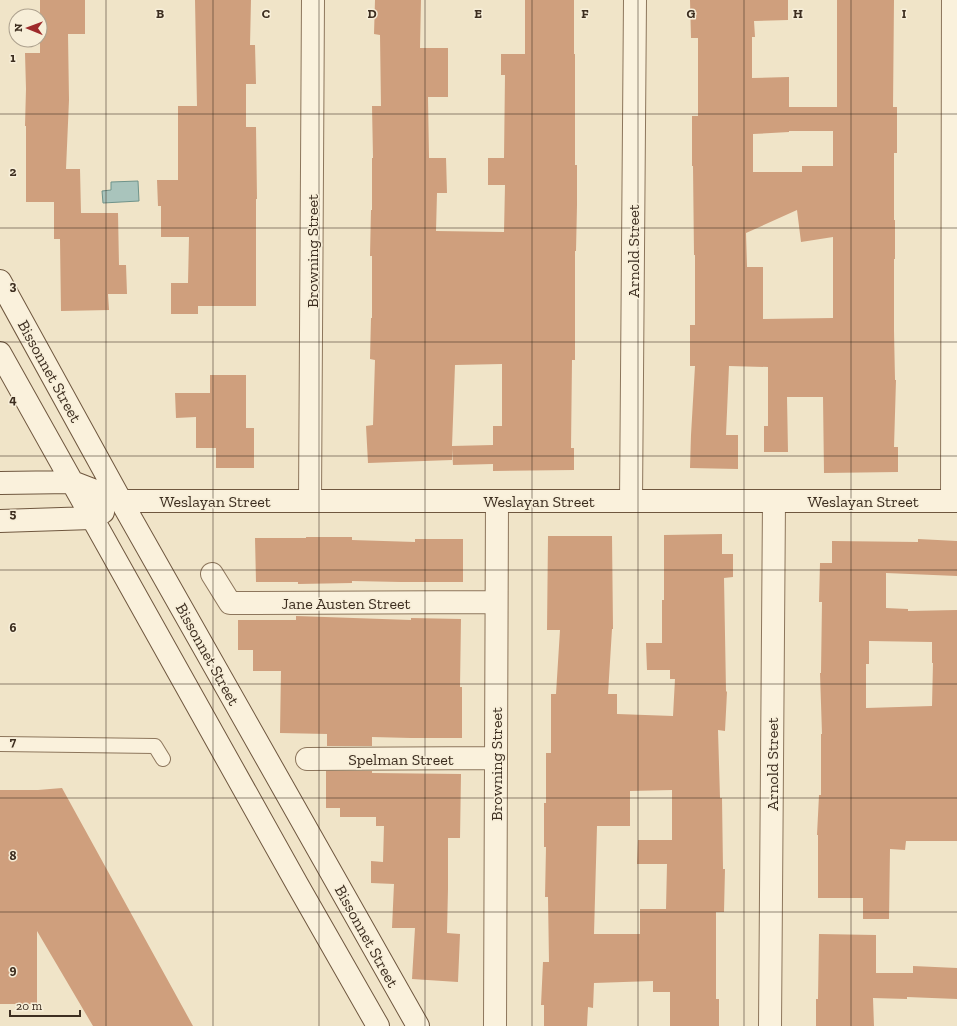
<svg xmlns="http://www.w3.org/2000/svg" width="957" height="1026" viewBox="0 0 957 1026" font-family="'Zilla Slab',serif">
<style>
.water{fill:#a9c4bc;stroke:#6f938a}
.building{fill:#cf9f7d;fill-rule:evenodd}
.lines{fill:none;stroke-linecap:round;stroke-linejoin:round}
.lane-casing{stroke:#8d765c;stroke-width:16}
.street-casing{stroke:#8d765c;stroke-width:24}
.secondary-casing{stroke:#6f573f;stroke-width:24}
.lane{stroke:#faf1dc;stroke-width:14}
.street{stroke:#faf1dc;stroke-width:22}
.secondary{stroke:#faf1dc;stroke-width:22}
.grid{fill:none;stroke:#3d2e20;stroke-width:1;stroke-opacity:0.55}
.labels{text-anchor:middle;stroke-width:3;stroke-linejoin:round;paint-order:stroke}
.street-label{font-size:16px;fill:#3d2e20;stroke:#f7eed8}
.grid-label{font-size:13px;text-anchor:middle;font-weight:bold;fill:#3d2e20;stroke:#f7eed8;stroke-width:3;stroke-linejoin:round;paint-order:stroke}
</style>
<rect width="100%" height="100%" fill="#f0e4c8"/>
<path class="water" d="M 138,181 L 139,201 L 103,203 L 102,191 L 111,190 L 111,182 Z"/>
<path class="building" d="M 40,0 L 85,0 L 85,34 L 68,34 L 69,100 L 66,169 L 80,169 L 81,213 L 118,213 L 119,265 L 126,265 L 127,294 L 108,294 L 109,310 L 61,311 L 60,239 L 54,239 L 54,202 L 26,202 L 26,126 L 25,126 L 26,89 L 25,53 L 40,53 Z
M 195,0 L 251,0 L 250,45 L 255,45 L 256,84 L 246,84 L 246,127 L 256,127 L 257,199 L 256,199 L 256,306 L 198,306 L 198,314 L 171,314 L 171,283 L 188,283 L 189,237 L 161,237 L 161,206 L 158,206 L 157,180 L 178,180 L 178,106 L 197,106 Z
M 375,0 L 421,0 L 420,48 L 448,48 L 448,97 L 428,97 L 429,158 L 446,158 L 447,193 L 437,193 L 436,231 L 504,232 L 505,185 L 488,185 L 488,158 L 504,158 L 505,75 L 501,75 L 501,54 L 525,54 L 525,0 L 574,0 L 574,54 L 575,54 L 575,165 L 577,165 L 577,205 L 576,251 L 575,251 L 575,360 L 572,360 L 571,448 L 574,448 L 574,470 L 493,471 L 493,464 L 453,465 L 452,449 L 452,460 L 368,463 L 366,426 L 373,425 L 375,360 L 370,359 L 371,318 L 372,318 L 372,256 L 370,256 L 371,210 L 372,210 L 372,158 L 373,158 L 372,106 L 381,106 L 380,35 L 374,34 ZM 502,364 L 502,426 L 493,426 L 493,445 L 452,446 L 455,365 Z
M 690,0 L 788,0 L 788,20 L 754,21 L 755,37 L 752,37 L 752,78 L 789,77 L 789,107 L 837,107 L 837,0 L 894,0 L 893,107 L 897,107 L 897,153 L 894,153 L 894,220 L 895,220 L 895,259 L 894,259 L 894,331 L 895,380 L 896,380 L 894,447 L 898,447 L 898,472 L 824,473 L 823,397 L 787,397 L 788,452 L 764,452 L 764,426 L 768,426 L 768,367 L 729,366 L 726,435 L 738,435 L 738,469 L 690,468 L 691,435 L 695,366 L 690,366 L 690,325 L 695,325 L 695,255 L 694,255 L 693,166 L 692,166 L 692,116 L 698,116 L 698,38 L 691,38 ZM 789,131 L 833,131 L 833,166 L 802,166 L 802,172 L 753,172 L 753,134 L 789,132 ZM 797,210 L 801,242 L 833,237 L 833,318 L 763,319 L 763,267 L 747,267 L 746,233 Z
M 210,375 L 246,375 L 246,428 L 254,428 L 254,468 L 216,468 L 216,448 L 196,448 L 196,417 L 176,418 L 175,393 L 210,393 Z
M 722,534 L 722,554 L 733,554 L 733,577 L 724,578 L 726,691 L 727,692 L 725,731 L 718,730 L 720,798 L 722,798 L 723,869 L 725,869 L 724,912 L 716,912 L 716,999 L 719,999 L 719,1026 L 670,1026 L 670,992 L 653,992 L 653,981 L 594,983 L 593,1008 L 588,1007 L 587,1026 L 544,1026 L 544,1005 L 541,1005 L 543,962 L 549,962 L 548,897 L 545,897 L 546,847 L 544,847 L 544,803 L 546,803 L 546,753 L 551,753 L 551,694 L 556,694 L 560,630 L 547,630 L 548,536 L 612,536 L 613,629 L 612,629 L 608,694 L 617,694 L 617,714 L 673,716 L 675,679 L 670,679 L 670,670 L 647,670 L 646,643 L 662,643 L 662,600 L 664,600 L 664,535 ZM 672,790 L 672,840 L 638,840 L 637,864 L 667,864 L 666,909 L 640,909 L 640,934 L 594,934 L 597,826 L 630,826 L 630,791 Z
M 306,537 L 352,537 L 352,540 L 415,542 L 415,539 L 463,539 L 463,582 L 401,582 L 352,581 L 352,583 L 298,584 L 298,582 L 256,582 L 255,538 L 306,538 Z
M 918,539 L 957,541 L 957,576 L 886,573 L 886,608 L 908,609 L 908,611 L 957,610 L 957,841 L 906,841 L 905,850 L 890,849 L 889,919 L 863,919 L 863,898 L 818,898 L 818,835 L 817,835 L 819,795 L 821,795 L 821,734 L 822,734 L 820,673 L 821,673 L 822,602 L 819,602 L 820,563 L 832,563 L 832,541 L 918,542 ZM 869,641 L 932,642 L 932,663 L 933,663 L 932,706 L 866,708 L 866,664 L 869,664 Z
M 296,616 L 411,620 L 411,618 L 461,619 L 460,687 L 462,687 L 462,738 L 411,738 L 372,737 L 372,746 L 327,746 L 327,734 L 280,733 L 281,671 L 253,671 L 253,650 L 238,650 L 238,620 L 296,620 Z
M 326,771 L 372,771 L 372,773 L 461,774 L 460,838 L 448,838 L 448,889 L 447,933 L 460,934 L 458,982 L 412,979 L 415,928 L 392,928 L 394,884 L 371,883 L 371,861 L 383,862 L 384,826 L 376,826 L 376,817 L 340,817 L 340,808 L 326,808 Z
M 62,788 L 193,1026 L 93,1026 L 37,931 L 37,1004 L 0,1004 L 0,790 L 38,790 Z
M 819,934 L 876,935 L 876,973 L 913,973 L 913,966 L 957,968 L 957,999 L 907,997 L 907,999 L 873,998 L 874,1026 L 816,1026 L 816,999 L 818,999 Z"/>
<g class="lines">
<defs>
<path id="lane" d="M 0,744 L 155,746 L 163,759"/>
<path id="street" d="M 310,501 L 313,0
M 631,501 L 635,0
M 952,501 L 953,0
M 212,574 L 230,603 L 496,602
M 307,759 L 496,758
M 495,1026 L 497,501
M 770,1026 L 774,501"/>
<path id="secondary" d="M 0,281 L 121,501 L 418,1026
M 0,353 L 297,884 L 378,1026
M 0,483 L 72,482 L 121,501 L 957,501
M 0,521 L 92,518 L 103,512"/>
</defs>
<use href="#lane" class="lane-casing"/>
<use href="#street" class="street-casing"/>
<use href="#secondary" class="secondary-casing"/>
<use href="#lane" class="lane"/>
<use href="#street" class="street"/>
<use href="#secondary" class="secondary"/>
</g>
<path class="grid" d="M 106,0 L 106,1026M 213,0 L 213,1026M 319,0 L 319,1026M 425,0 L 425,1026M 532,0 L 532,1026M 638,0 L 638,1026M 744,0 L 744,1026M 851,0 L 851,1026M 0,114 L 957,114M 0,228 L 957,228M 0,342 L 957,342M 0,456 L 957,456M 0,570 L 957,570M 0,684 L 957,684M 0,798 L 957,798M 0,912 L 957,912"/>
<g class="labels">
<g class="street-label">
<text transform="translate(312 251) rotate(-90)" y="6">Browning Street</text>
<text transform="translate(633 251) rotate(-90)" y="6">Arnold Street</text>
<text transform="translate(50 371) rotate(61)" y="6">Bissonnet Street</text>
<text x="215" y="507">Weslayan Street</text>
<text x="539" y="507">Weslayan Street</text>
<text x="863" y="507">Weslayan Street</text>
<text x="346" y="609">Jane Austen Street</text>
<text transform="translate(208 654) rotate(61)" y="6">Bissonnet Street</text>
<text x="401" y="765">Spelman Street</text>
<text transform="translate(496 764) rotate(-90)" y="6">Browning Street</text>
<text transform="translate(772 764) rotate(-90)" y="6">Arnold Street</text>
<text transform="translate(367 936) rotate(61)" y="6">Bissonnet Street</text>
</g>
</g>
<g class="grid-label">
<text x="160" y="18">B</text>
<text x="266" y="18">C</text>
<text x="372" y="18">D</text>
<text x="478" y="18">E</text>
<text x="585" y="18">F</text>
<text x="691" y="18">G</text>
<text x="798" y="18">H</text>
<text x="904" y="18">I</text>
<text x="13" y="62">1</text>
<text x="13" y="176">2</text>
<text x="13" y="290">3</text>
<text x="13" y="404">4</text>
<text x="13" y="518">5</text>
<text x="13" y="632">6</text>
<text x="13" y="746">7</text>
<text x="13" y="860">8</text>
<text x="13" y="974">9</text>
</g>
<g transform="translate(28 28) rotate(271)"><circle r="19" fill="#f7eed8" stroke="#ada18e"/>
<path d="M0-3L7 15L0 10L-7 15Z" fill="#9e2a2b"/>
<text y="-6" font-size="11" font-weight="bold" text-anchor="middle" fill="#3d2e20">N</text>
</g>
<path d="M10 1010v6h70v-6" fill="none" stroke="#3d2e20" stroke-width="2"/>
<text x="16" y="1010" font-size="12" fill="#3d2e20" stroke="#f7eed8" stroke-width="3" paint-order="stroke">20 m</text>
</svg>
